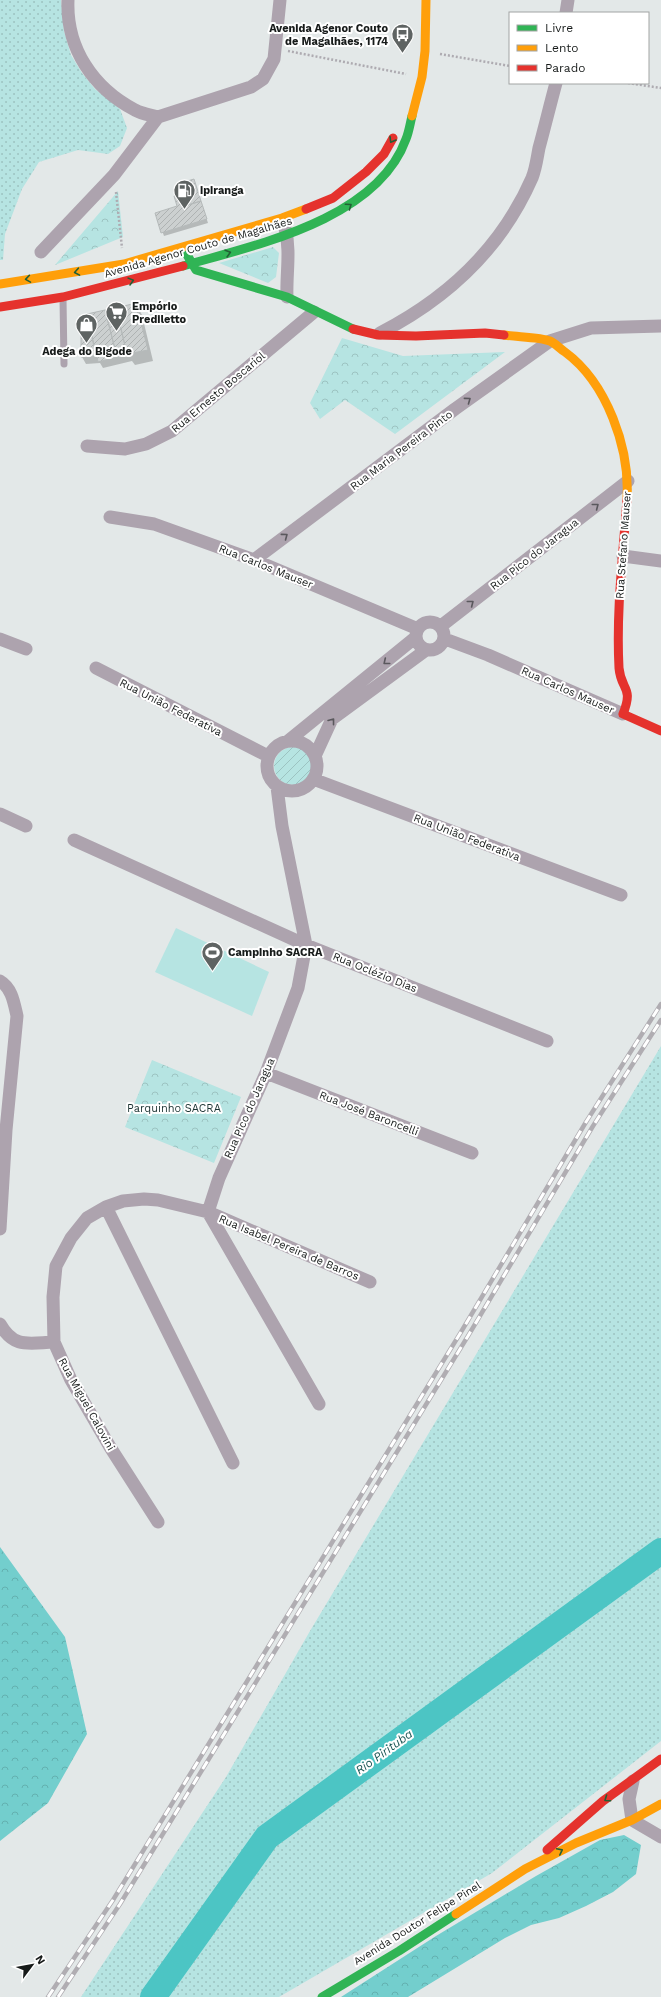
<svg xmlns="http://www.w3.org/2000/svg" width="661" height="1997" viewBox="0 0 661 1997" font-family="'Work Sans',sans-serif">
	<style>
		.grass { fill: url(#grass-dots) }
		.forest { fill: url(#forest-crowns) }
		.park { fill: url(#park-crowns) }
		.garden { fill: url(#garden-furrows) }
		.pitch { fill: #b6e4e2 }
		.shadow { fill: #0003 }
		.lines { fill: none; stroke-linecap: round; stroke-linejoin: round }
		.river { stroke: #4cc5c4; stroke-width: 26 }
		.building { fill: url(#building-hatch); stroke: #b5baba }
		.path { stroke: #aeabb1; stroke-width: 2.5; stroke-dasharray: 2 2; stroke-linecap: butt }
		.lane { stroke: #ada3ae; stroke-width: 7 }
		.street { stroke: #ada3ae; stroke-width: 13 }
		.fast { stroke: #30b455; stroke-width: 9 }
		.slow { stroke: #ff9f0a; stroke-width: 9 }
		.jam { stroke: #e5322d; stroke-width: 9 }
		.rail-casing { stroke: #b0adb2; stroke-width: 4.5 }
		.rail { stroke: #fff; stroke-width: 3; stroke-dasharray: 9; stroke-linecap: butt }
		.oneway { stroke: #226035 }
		.oneway2 { stroke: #5a585d }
		.labels { text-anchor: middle; stroke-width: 4; stroke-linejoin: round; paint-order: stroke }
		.poi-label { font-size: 11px; font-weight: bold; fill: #171b1a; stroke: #fff; text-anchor: start }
		.street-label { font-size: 11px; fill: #171b1a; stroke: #fff }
		.park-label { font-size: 11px; fill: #1b3332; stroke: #fff }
		.water-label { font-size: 12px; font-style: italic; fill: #195553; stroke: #fff }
	</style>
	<defs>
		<pattern id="grass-dots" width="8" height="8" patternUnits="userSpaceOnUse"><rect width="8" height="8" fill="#b6e4e2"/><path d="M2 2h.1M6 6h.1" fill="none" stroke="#9cc3c1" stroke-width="1.8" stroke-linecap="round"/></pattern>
		<pattern id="forest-crowns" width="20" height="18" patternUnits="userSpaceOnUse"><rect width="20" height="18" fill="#73cecd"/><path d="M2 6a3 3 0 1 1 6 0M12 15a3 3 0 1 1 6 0" fill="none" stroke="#63b0af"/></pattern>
		<pattern id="park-crowns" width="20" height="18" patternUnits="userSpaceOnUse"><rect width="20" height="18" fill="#b6e4e2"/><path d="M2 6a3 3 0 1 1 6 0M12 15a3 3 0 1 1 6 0" fill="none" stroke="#9cc3c1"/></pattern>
		<pattern id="garden-furrows" width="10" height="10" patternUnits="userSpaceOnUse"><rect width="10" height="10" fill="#b6e4e2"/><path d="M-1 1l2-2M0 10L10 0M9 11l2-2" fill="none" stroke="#9cc3c1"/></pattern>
		<pattern id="building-hatch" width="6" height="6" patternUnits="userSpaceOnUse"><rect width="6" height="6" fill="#ccd0d0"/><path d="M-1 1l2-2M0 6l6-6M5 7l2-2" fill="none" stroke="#aeb2b2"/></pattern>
	</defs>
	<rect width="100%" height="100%" fill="#e3e8e8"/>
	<path class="grass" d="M0,0H61L64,31L71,55L82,73L95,89L120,109L127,128L120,146L108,154L78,150L39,162L22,189L5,234L3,260H0Z
		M661,1046V1741L492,1873L279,1997H81L226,1777L310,1631Z"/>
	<path class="forest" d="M0,1547L65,1637L87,1734L48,1803L0,1841Z
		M624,1835L641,1845L636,1874L613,1892L586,1906L559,1918L531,1925L505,1938L408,1997H341L436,1936L536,1876L600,1840Z"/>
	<path class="park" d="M118,191L123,237L55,265Z
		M273,247L279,253L276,277L268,283L219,263Z
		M342,338L403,356L505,352L395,434L345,400L320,419L310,403Z
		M152,1060L241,1097L214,1163L125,1127Z"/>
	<path class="garden" d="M274 766a19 19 0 1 1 38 0a19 19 0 1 1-38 0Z"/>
	<path class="pitch" d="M176,928L269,972L252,1016L155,972Z"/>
	<path class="shadow" d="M195,183L208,223L164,236L156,214L179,207L175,197L186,194Z
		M136,304L142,315L153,361L135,365L132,361L103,368L100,363L86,364L82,357V335L92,334Z"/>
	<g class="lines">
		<path class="river" d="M153,1997L267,1837L661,1551"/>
	</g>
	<path class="building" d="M194,179L201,201L188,205L181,183Z
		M184,193L188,205L201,201L207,219L161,233L155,213L177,206L174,196Z
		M136,303L148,350L127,354L116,308Z
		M116,308L127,354L117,357L105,310Z
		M105,310L117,357L98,362L87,314Z
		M91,333L96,356L81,357V334Z"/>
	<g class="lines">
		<path class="path" d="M288,51L406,74
			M440,54L510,66
			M628,83L661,88
			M116,192L122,248"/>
		<path class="lane" d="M63,298L64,364"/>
		<path class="street" d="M68,0C66,48 93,88 135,110C142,114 151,115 158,117
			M566,13L568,0
			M158,117L251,87L263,79L274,59L280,0
			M285,228C291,251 286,274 287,297
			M41,252L114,175L158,117
			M380,333C448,298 501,249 532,178C536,168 537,158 539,148C545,126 550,105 556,83
			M87,446L125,449L146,444L172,431L314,312
			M110,517L154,524L254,560L418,629
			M623,556L661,561
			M254,560L455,409L550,341L591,328L661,326
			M416 636a14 14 0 1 1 28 0a14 14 0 1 1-28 0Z
			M441,626L628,481
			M0,639L26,649
			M445,639L488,655L623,714
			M96,668L268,756
			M288,741L416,637
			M267 766a25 25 0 1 1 50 0a25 25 0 1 1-50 0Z
			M315,756L332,719L426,650
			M313,779L621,895
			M277,787L282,826L306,945L298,988L266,1073L219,1178L208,1212L319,1404
			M0,814L26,826
			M74,840L306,945L547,1041
			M0,981C12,988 14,1003 17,1016L6,1130L0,1229
			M266,1073L472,1153
			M106,1207L233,1463
			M0,1324C14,1349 29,1343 54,1342
			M158,1522L110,1447L71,1380L54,1342L53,1297L56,1266L71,1238L87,1218L106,1207L123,1201L144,1199L158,1200L208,1212L370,1282
			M633,1781L629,1799L632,1820L661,1837"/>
		<path class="fast" d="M183,248L196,270L287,297L353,329
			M183,266C255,245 377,220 406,139C409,132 410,124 412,116
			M322,1997L399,1951L456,1914"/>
		<path class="slow" d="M412,116L422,77L425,51L426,0
			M0,284L124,264L282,218L306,209
			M504,335C516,337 540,337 550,341C555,343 560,349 565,352C607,383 630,448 627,499
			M456,1914L525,1869L576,1843L632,1820L661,1804"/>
		<path class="jam" d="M306,209L333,198L366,172L384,154L393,138
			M0,307L63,297L183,266
			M353,329L378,335L416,336L485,333L504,335
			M627,499C623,555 616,611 619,668C621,691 634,686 623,714L661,731
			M547,1850L603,1801L661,1759"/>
		<defs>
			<path id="rail" d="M48,1997L113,1900L461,1332L586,1122L661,1004
				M58,1997L120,1904L468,1336L593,1126L661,1020"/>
		</defs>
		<use href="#rail" class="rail-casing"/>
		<use href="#rail" class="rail"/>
	</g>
	<defs><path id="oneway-chevron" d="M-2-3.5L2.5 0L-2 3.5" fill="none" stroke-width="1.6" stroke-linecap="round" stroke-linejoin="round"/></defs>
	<g class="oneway">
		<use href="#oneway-chevron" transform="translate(392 140) rotate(121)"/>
		<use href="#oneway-chevron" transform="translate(349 206) rotate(-35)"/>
		<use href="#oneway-chevron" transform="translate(228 253) rotate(-16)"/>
		<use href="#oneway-chevron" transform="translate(77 272) rotate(170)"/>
		<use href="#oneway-chevron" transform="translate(28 279) rotate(171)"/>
		<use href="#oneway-chevron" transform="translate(131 281) rotate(-15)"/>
		<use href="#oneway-chevron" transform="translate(607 1799) rotate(145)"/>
		<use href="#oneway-chevron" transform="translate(560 1851) rotate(-27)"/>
	</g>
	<g class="oneway2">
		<use href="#oneway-chevron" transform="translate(468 400) rotate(-36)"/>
		<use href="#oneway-chevron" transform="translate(596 506) rotate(-38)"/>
		<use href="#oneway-chevron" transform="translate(285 536) rotate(-37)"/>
		<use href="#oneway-chevron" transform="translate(471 603) rotate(-38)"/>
		<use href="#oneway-chevron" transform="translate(386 662) rotate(141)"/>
		<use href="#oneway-chevron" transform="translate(332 721) rotate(-52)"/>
	</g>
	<defs>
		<symbol id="bus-pin" viewBox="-11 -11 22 30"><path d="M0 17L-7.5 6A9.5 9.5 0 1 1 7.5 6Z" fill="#5e6362" stroke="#fff"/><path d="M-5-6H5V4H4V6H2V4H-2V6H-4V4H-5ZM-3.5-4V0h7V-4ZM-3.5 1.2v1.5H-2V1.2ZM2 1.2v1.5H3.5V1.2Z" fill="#fff"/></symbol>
		<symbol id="fuel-pin" viewBox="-11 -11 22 30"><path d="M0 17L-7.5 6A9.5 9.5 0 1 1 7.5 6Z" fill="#5e6362" stroke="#fff"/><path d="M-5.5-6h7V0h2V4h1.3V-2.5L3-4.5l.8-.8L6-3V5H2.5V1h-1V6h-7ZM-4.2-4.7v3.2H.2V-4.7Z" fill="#fff"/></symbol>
		<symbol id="supermarket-pin" viewBox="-11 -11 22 30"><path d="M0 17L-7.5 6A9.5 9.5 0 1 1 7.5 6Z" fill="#5e6362" stroke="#fff"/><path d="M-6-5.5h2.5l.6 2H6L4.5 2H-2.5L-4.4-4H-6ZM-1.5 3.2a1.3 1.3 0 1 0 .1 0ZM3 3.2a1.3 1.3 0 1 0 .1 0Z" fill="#fff"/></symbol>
		<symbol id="shop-pin" viewBox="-11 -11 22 30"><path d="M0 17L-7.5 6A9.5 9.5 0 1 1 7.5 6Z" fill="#5e6362" stroke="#fff"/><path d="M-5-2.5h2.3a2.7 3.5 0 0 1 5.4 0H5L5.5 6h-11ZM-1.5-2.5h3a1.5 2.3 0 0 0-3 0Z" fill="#fff"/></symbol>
		<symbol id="stadium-pin" viewBox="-11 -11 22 30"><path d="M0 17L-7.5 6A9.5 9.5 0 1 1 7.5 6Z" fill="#5e6362" stroke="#fff"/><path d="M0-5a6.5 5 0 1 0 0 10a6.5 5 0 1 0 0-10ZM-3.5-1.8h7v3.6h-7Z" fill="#fff"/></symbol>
	</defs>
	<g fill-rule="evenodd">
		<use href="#bus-pin" x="390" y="22" width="25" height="34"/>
		<use href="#fuel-pin" x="172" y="178" width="25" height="34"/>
		<use href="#supermarket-pin" x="104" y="300" width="25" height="34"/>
		<use href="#shop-pin" x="74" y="312" width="25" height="34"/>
		<use href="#stadium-pin" x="200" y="940" width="25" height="34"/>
	</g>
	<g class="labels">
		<g class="poi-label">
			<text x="388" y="32" text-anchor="end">Avenida Agenor Couto<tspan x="388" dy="13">de Magalhães, 1174</tspan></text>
			<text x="200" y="194">ipiranga</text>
			<text x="132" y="310">Empório<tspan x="132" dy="13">Prediletto</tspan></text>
			<text x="87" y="355" text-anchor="middle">Adega do Bigode</text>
			<text x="228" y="956">Campinho SACRA</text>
		</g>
		<g class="street-label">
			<text transform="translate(198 247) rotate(-16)" y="4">Avenida Agenor Couto de Magalhães</text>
			<text transform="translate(218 392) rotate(-40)" y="4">Rua Ernesto Boscariol</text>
			<text transform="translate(401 450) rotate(-37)" y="4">Rua Maria Pereira Pinto</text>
			<text transform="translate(623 545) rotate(-86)" y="4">Rua Stefano Mauser</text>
			<text transform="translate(534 554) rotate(-38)" y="4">Rua Pico do Jaragua</text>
			<text transform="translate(266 566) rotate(22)" y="4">Rua Carlos Mauser</text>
			<text transform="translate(568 690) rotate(24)" y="4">Rua Carlos Mauser</text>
			<text transform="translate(171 707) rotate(27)" y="4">Rua União Federativa</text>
			<text transform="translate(467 837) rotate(21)" y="4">Rua União Federativa</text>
			<text transform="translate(375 972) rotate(22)" y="4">Rua Oclézio Dias</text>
			<text transform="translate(249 1108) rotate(-66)" y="4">Rua Pico do Jaragua</text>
			<text transform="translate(369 1113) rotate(21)" y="4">Rua José Baroncelli</text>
			<text transform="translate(289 1247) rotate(23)" y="4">Rua Isabel Pereira de Barros</text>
			<text transform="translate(87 1404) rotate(61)" y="4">Rua Miguel Calovini</text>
			<text transform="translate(417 1923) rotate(-32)" y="4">Avenida Doutor Felipe Pinel</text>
		</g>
		<g class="park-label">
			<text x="174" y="1112">Parquinho SACRA</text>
		</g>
		<g class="water-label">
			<text transform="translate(384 1752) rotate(-36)" y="4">Rio Pirituba</text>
		</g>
	</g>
	<rect x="509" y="12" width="140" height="72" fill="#ffffff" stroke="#a2a4a3"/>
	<rect x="517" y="25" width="20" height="6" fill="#30b455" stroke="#a2a4a3"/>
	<text x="545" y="32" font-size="12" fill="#171b1a">Livre</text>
	<rect x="517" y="45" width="20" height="6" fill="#ff9f0a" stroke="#a2a4a3"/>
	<text x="545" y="52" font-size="12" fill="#171b1a">Lento</text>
	<rect x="517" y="65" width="20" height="6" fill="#e5322d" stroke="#a2a4a3"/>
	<text x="545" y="72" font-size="12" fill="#171b1a">Parado</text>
	<g transform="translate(32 1965) rotate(58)" stroke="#ffffff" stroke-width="3" paint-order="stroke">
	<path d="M0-3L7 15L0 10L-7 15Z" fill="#171b1a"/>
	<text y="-6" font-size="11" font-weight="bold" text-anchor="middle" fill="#171b1a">N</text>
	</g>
</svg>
